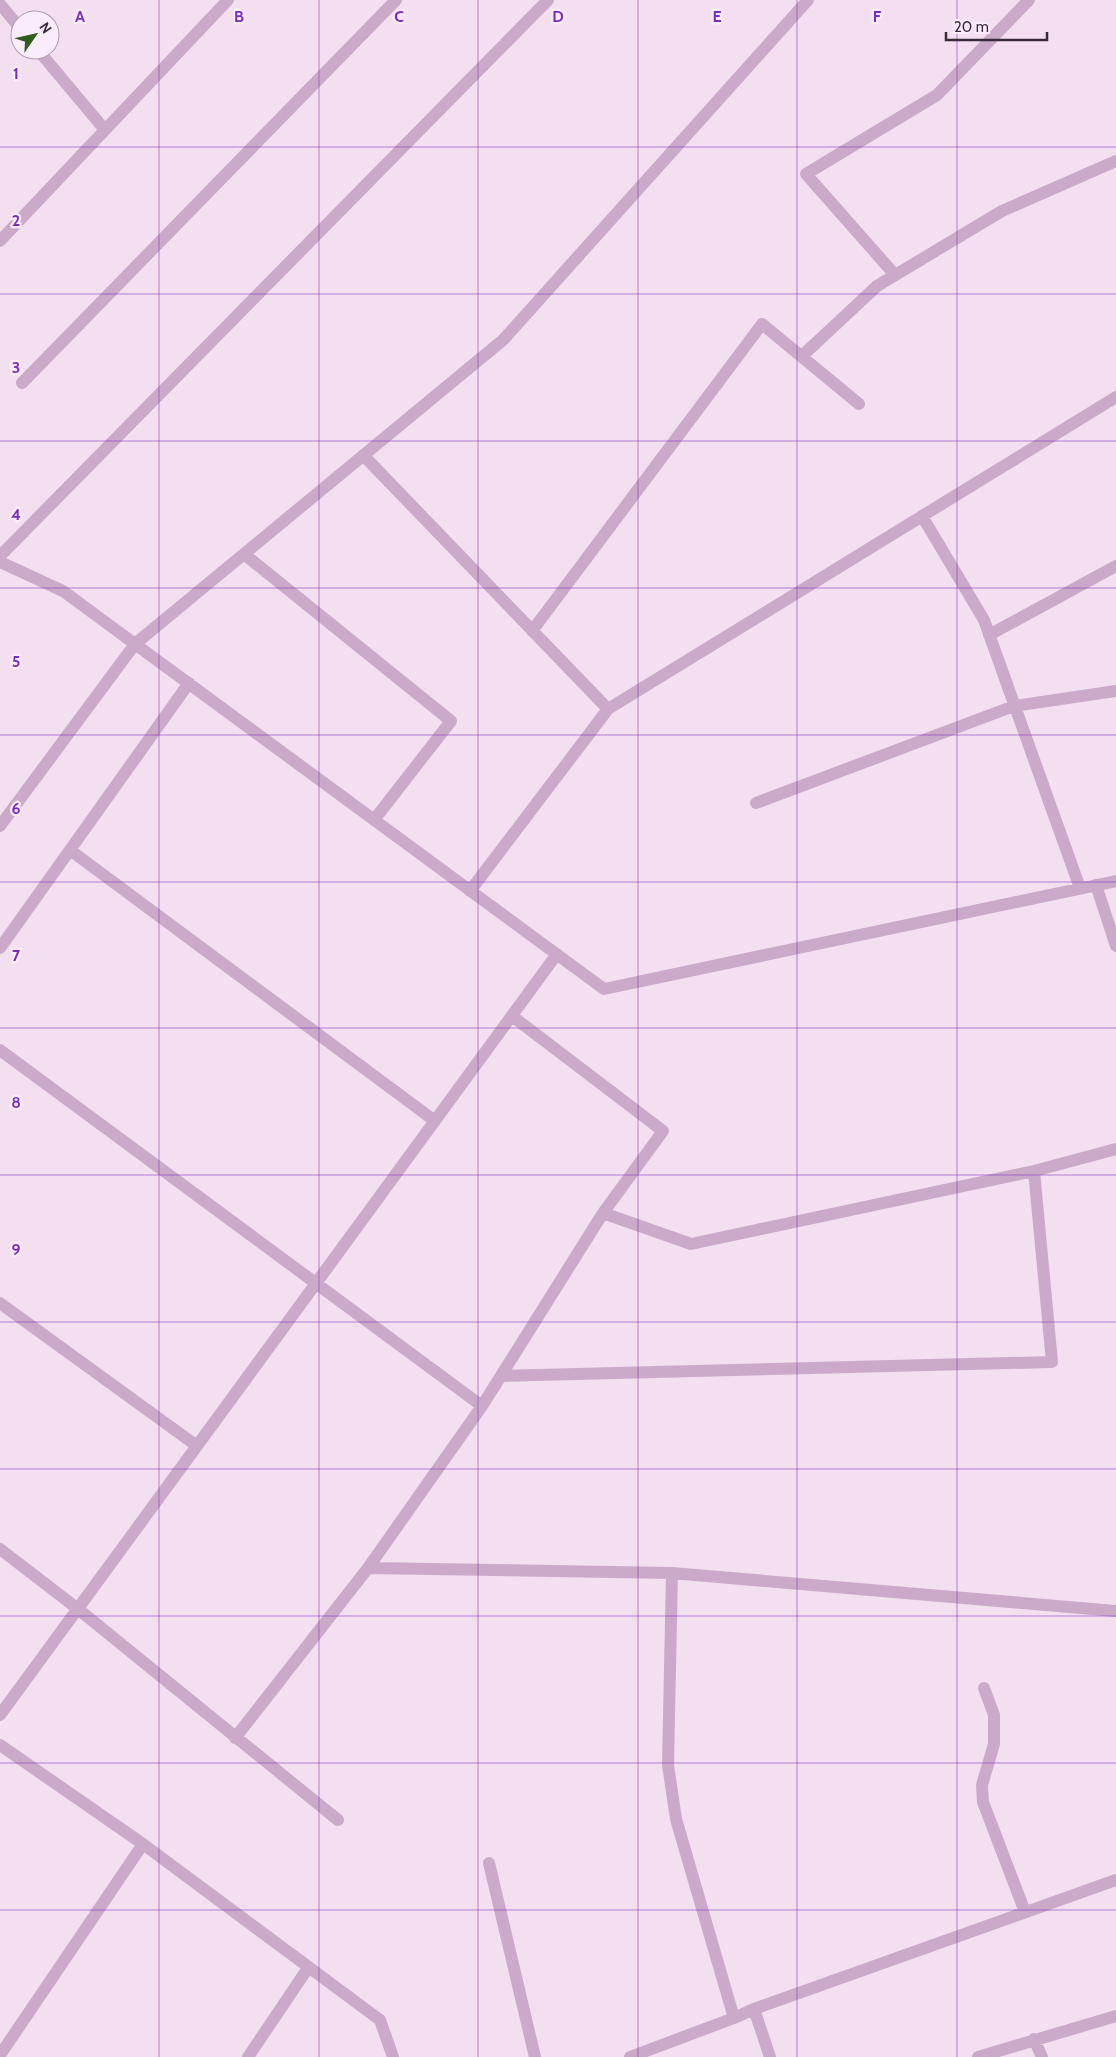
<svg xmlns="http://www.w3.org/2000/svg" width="1116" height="2057" viewBox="0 0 1116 2057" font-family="Cabin,sans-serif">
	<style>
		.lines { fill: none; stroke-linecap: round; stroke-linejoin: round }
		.minor { stroke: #cbaac9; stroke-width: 12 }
		.grid { fill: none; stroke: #7b2cbf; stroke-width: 1; stroke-opacity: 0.55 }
		.grid-label { font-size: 16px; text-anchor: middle; font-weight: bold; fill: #7b2cbf; stroke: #faecf8; stroke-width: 4.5; stroke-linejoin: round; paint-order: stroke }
	</style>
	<rect width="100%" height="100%" fill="#f3dff0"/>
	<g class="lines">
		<path class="minor" d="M0,4L20,28
			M38,50L105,130
			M0,241L228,0
			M895,275L806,174L937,95L1029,0
			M802,356L877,286L1002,211L1116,161
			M22,383L396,0
			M363,455L608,709
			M922,516L984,620L1080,888
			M244,554L451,721L374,820
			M0,556L548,0
			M0,562L63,591L604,989L1116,881
			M532,631L762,324L859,404
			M989,635L1116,566
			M756,803L1014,706L1116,691
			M0,826L135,644L503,340L808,0
			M70,850L435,1121
			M1096,885L1116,946
			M470,891L608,709L1116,397
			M0,948L189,683
			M0,1050L482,1406
			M603,1213L691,1244L1034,1171L1116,1149
			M0,1303L197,1446
			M501,1376L1052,1362L1034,1171
			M0,1549L78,1609L338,1820
			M368,1568L672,1573L1116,1611
			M672,1573L668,1765L676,1819L734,2018
			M984,1688L994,1715V1744L982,1785L983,1802L1025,1912
			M0,1715L557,954
			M235,1738L368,1568L482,1406L603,1213L663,1131L512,1016
			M0,1745L143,1844L380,2020L393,2057
			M489,1863L535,2057
			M754,2009L770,2057
			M1034,2039L1042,2057
			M0,2055L143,1844
			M248,2057L308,1968
			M630,2057L734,2018L754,2009L1116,1880
			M978,2057L1116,2016"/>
	</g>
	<path class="grid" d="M159,0V2057M319,0V2057M478,0V2057M638,0V2057M797,0V2057M957,0V2057M0,147H1116M0,294H1116M0,441H1116M0,588H1116M0,735H1116M0,882H1116M0,1028H1116M0,1175H1116M0,1322H1116M0,1469H1116M0,1616H1116M0,1763H1116M0,1910H1116"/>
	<g class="grid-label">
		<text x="80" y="22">A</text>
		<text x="239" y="22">B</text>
		<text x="399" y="22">C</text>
		<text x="558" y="22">D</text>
		<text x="717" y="22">E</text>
		<text x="877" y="22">F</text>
		<text x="16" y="79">1</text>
		<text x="16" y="226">2</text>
		<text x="16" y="373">3</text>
		<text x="16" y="520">4</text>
		<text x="16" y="667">5</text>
		<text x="16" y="814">6</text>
		<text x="16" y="961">7</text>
		<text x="16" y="1108">8</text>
		<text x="16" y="1255">9</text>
	</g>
	<g transform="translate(35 35) rotate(56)"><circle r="24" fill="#faecf8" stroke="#ac9eac"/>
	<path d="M0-4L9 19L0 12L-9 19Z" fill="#315b1f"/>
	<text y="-8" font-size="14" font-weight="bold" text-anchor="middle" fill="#382a39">N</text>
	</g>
	<path d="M946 32v8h101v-8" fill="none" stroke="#382a39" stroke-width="2.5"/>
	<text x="954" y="32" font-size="15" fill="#382a39" stroke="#faecf8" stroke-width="4" paint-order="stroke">20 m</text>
</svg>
